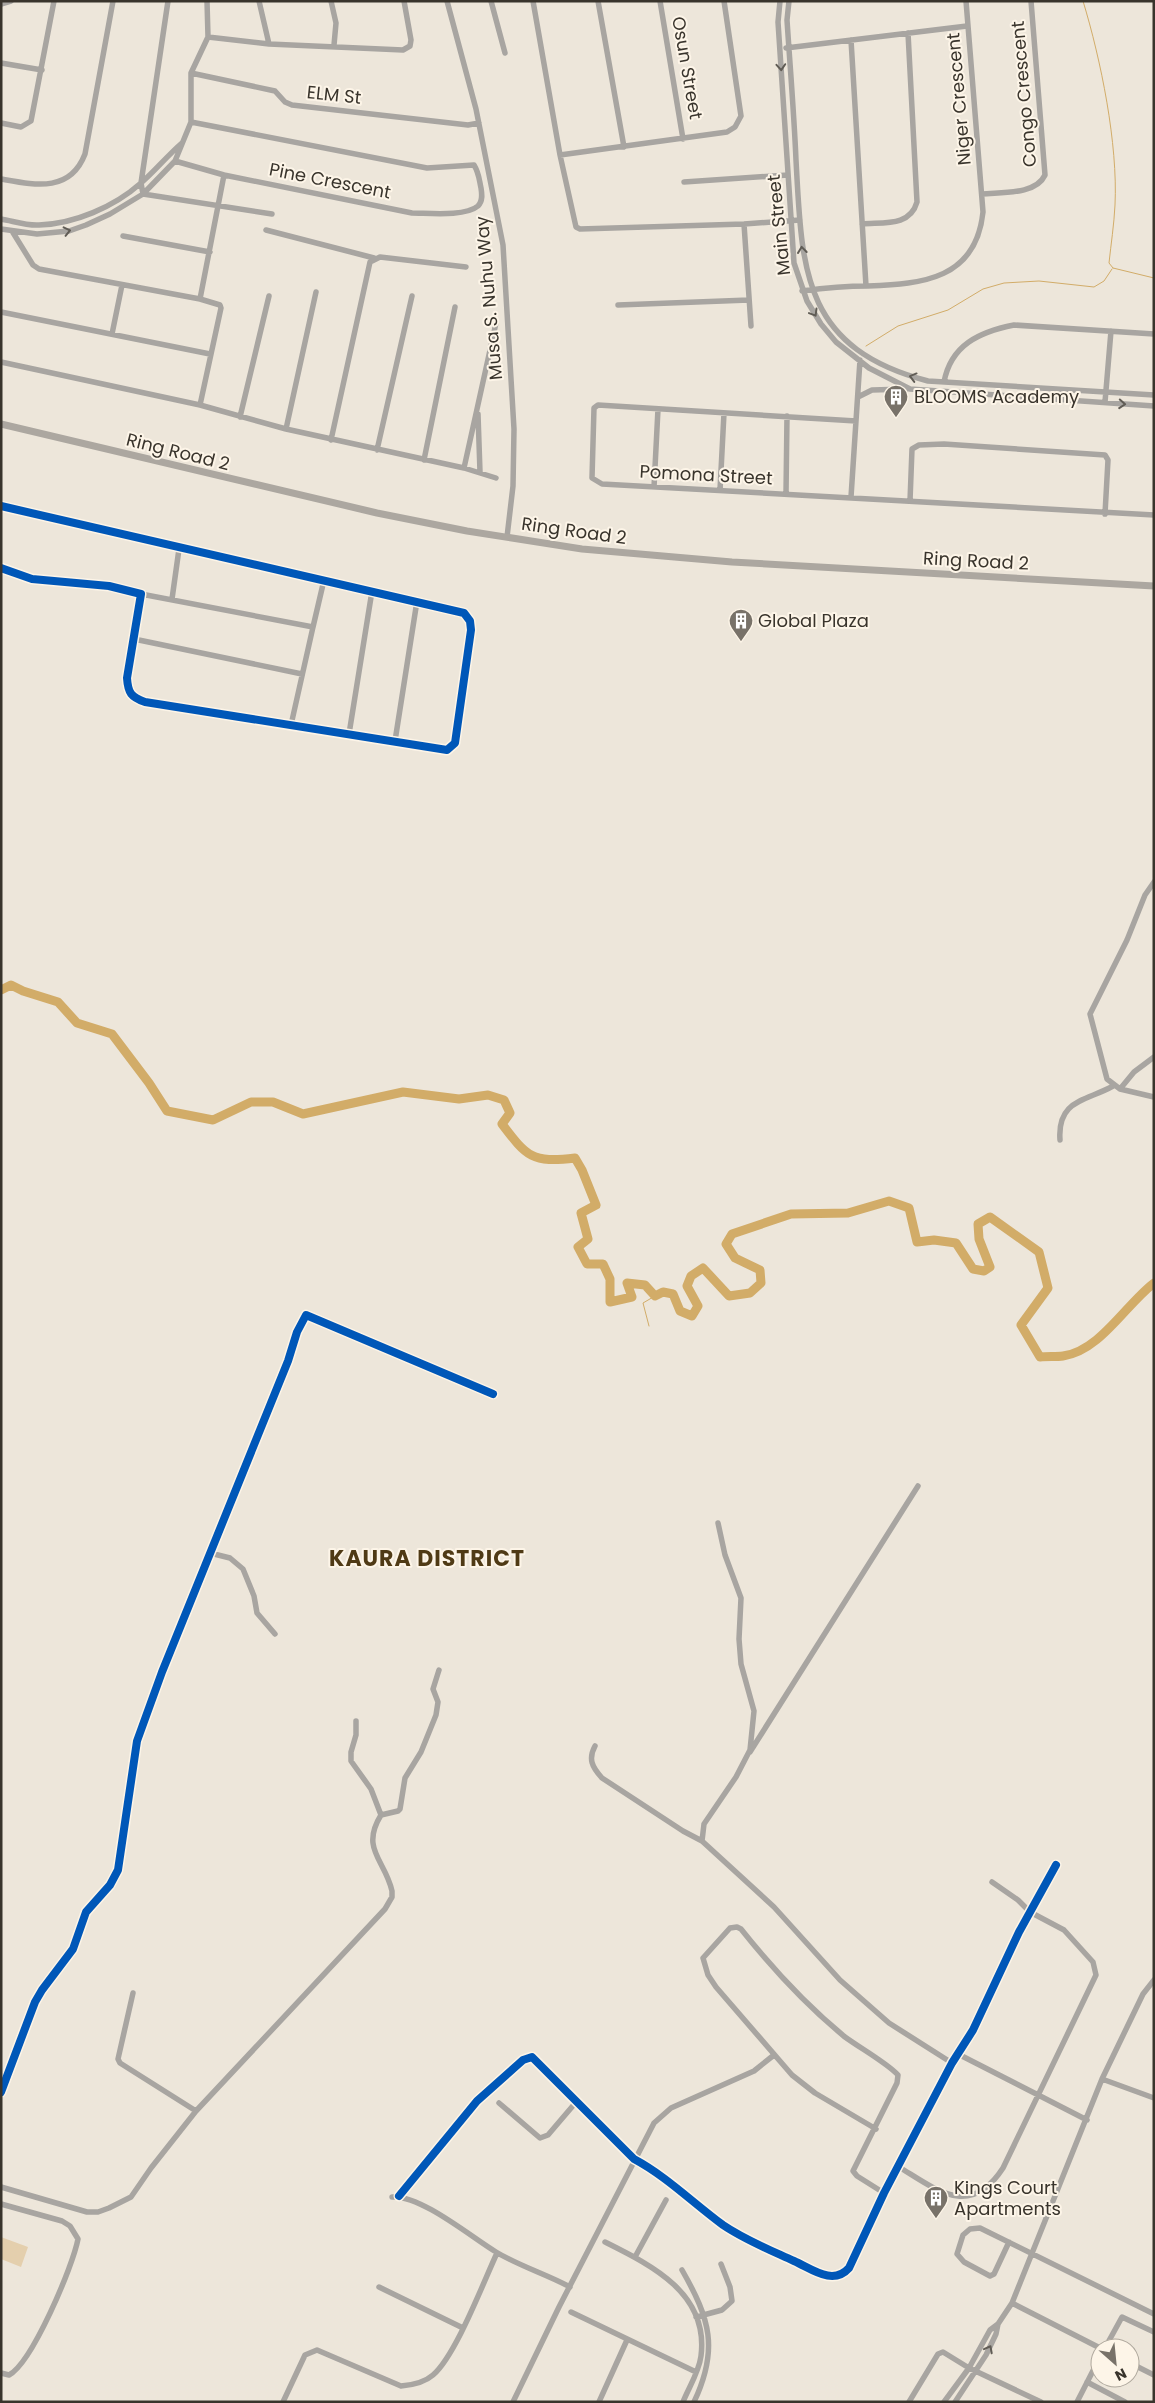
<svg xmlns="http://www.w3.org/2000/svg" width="1155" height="2403" viewBox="0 0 1155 2403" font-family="Poppins,sans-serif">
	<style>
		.garden { fill: #e4cfad }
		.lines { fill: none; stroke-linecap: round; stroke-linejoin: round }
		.stream { stroke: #d2ac68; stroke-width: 1 }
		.river { stroke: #d2ac68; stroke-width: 9 }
		.minor { stroke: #a8a5a1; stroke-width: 5.5 }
		.major { stroke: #aca7a0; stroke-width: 7 }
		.cycleway-casing { stroke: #fdf5e8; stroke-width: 11 }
		.cycleway { stroke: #0057b8; stroke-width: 8 }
		.oneway { stroke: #605c55 }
		.labels { text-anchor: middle; stroke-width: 4; stroke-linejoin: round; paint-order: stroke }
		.street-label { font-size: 18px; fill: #39342c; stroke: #fdf5e8 }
		.poi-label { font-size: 18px; fill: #39342c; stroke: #fdf5e8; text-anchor: start }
		.district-label { font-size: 22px; font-weight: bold; letter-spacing: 1px; fill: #4f3a15; stroke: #fdf5e8 }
	</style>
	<rect width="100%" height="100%" fill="#ede6da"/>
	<path class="garden" d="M1,2237L28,2247L21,2267L1,2259Z"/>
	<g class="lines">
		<path class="stream" d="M1083,1C1101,60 1118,144 1115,205C1114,225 1111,244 1109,263L1113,268
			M1113,268L1154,278
			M866,346L898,326L948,310L983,289L1004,283L1039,281L1094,287L1104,281L1112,269
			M649,1326L643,1303L655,1296"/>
		<path class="river" d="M1,990L11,985L23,991L58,1002L77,1023L112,1034L149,1083L167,1111L213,1120L251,1102H273L303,1114L403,1092L459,1099L488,1095L504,1100L510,1113L502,1124C527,1157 532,1163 575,1158L582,1170L596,1205L581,1213L588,1239L578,1247L587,1264H603L610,1279V1302L632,1297L627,1283L645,1285L655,1296L663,1292L673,1294L680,1311L692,1316L698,1306L687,1286L691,1276L703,1268L729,1296L750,1293L761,1283L760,1270L735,1258L726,1244L732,1234L791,1214L848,1213L889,1201L909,1208L917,1242L934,1240L956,1243L973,1269L984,1271L990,1267L979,1239L978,1224L990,1217L1039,1252L1048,1288L1021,1325L1040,1357C1047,1356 1056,1357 1063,1356C1100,1351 1126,1304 1154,1283"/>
		<path class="minor" d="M259,1L269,44
			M331,1L336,23L334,45
			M447,1L476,109L503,245L514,429L513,486L507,537
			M491,1L505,53
			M533,1L560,155L576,227L580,229L744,224L800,220
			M598,1L624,147
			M660,1L683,139
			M780,1L778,22L794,263L807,301L821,324L836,342L869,368L910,389L1154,406
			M789,1L787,20C790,66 794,113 796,160C802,270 802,348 928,381L1154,395
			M1,4L11,1
			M208,37L269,44L403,50L410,46L411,40L404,1
			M851,40L866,286
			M786,48L967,26
			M1,63L42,70
			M191,73L275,91L285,102L292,105L468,125L479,123
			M1,123L21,127L31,121L54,1
			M560,155L727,132L735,127L741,116L724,1
			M175,161L224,175L412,213C428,213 465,217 478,206C483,201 482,194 481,188C479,179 479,173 474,165L427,168L191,122
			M1,179C35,185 70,193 85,154L113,1
			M684,182L788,175
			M143,194L141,183L168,1
			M143,194L272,214
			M982,194C1001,192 1036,195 1045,175L1031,1
			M1,219C13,221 27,226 39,225C74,224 114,207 141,183C155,171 167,156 182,143
			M744,224L751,326
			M862,224C883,222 910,227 917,202L908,33
			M1,229L37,234L69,231L86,225L110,214L143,194L175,161L191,122V73L208,37L207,1
			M266,230L374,258
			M12,231L33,265L39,269L200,299L220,305L221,308L200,405
			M123,236L210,252
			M802,291C824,288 846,286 868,286C923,284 976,279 983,212L966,1
			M200,299L224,175
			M618,305L749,300
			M1,312L210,354
			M112,334L122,285
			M1,362L200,405L286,429L464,468L496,478
			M944,382C951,345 979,332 1014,325L1154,334
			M858,397L872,390L907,389
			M1105,402L1111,331
			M478,414L480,472
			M240,417L269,296
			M856,421L598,405L594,408L592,478L602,484L1154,515
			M286,429L316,292
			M331,440L370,262L380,257L466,267
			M377,450L412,296
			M424,460L455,307
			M464,468L496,323
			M654,487L658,409
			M720,490L724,413
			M786,494L787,416
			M851,497L860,360
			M910,501L912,449L919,445L944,444L1105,455L1108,460L1105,514
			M1,506L464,613L470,621L471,630L455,743L447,750L145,702C131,697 128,693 127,678L141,594L109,586L32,579L1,568
			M141,594L313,627L324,580
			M172,599L179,549
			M134,639L302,674
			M291,725L313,627
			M349,734L372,591
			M395,741L417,601
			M1154,882L1145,895L1127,940L1090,1014L1107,1079L1120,1089L1154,1097
			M1120,1089L1134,1072L1154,1057
			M1060,1140C1057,1099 1087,1101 1113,1086
			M210,1553L230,1558L243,1569L254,1596L257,1613L275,1634
			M356,1721V1735L351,1752V1761L371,1789L381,1815
			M595,1746C588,1759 592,1767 602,1778L683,1831L702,1841L774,1907L840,1980L889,2023L952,2063
			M750,1752L918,1486
			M702,1841L704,1824L736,1777L750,1750L754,1711L741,1664L739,1639L741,1598L725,1555L718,1523
			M133,1993L118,2059L120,2063L196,2111
			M958,2054L1087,2120
			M1102,2079L1154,2098
			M1,2092L35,2002L42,1990L73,1949L86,1912L110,1885L118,1870L137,1741L162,1672L288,1361L297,1332L306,1315L493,1394
			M499,2103L540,2138L548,2135L577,2101
			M876,2129L815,2093L792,2075L716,1987L708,1975L703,1958L730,1928L737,1927L741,1929C772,1968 806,2005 845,2037C860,2048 887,2063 898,2075L897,2083L853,2171L857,2176L884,2193
			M899,2167C937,2190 970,2219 1003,2168L1096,1975L1093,1962L1064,1930L1030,1912L1018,1900L992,1882
			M1,2187L87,2212H98L109,2208L131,2197L151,2168L196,2111L385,1909L392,1897V1891C385,1860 360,1849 381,1815L398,1811L400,1809L405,1778L421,1752L436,1715L438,1702L433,1689L439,1670
			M399,2196L477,2101L523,2060L532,2057L634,2159C666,2176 693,2203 723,2225C745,2240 770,2250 794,2261C812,2269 833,2286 849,2268L884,2193L952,2063L973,2030L1019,1932L1056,1865
			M392,2197C421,2195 471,2237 496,2252C519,2266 546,2274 570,2287
			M1,2204L62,2221L70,2226L78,2239C73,2266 32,2363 9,2375L1,2373
			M605,2242C651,2265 709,2293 701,2356C699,2372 689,2387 683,2402
			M1009,2242L994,2274L990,2276L964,2262L957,2254L963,2235L970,2229L980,2228L1154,2314
			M635,2257L666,2200
			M682,2270C710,2319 719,2349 694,2402
			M379,2287L463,2328
			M1012,2303L1100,2348
			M571,2312L696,2372
			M696,2317L722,2310L732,2301L730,2287L721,2264
			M1105,2348L1122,2317L1154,2332
			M1130,2363L1154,2375
			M1087,2382L1125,2402
			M283,2402L305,2355L317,2350L401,2386C413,2385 424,2383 433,2375C456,2355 483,2283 497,2253
			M513,2402L559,2307L654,2123L671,2108L754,2071L774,2055
			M599,2402L627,2340
			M909,2402L938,2354L943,2352L969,2368L1041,2402
			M944,2402L969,2368L990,2330L998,2324
			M955,2402L986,2355L996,2334L998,2324L1012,2303L1102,2079L1143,1994L1154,1980
			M1077,2402L1100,2357"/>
		<path class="major" d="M1,424L377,513L467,531L582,549L732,562L1154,586"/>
		<defs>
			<path id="cycleway" d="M1,506L464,613L470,621L471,630L455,743L447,750L145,702C131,697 128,693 127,678L141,594L109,586L32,579L1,568
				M1,2092L35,2002L42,1990L73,1949L86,1912L110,1885L118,1870L137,1741L162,1672L288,1361L297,1332L306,1315L493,1394
				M399,2196L477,2101L523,2060L532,2057L634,2159C666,2176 693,2203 723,2225C745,2240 770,2250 794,2261C812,2269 833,2286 849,2268L884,2193L952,2063L973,2030L1019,1932L1056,1865"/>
		</defs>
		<use href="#cycleway" class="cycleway-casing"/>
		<use href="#cycleway" class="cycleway"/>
	</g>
	<defs><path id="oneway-chevron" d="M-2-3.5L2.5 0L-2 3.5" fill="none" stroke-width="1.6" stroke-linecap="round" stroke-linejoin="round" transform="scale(1.25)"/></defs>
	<g class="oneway">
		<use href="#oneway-chevron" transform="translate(781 67) rotate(86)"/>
		<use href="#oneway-chevron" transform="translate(67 231) rotate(-13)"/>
		<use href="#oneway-chevron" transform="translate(802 250) rotate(-97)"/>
		<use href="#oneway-chevron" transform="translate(814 313) rotate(59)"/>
		<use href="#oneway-chevron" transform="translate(913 377) rotate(-165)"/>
		<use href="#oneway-chevron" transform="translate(1122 404) rotate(4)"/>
		<use href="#oneway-chevron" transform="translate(989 2349) rotate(-62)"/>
	</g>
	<defs>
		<symbol id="building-pin" viewBox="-11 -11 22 30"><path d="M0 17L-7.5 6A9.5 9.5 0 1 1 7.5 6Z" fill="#787269" stroke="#fdf5e8"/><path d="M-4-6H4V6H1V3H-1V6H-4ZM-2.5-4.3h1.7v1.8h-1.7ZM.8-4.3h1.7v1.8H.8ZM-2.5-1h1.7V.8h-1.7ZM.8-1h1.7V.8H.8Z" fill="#fff"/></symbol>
	</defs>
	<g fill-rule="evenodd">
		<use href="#building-pin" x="882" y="383" width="28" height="38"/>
		<use href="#building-pin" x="727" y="607" width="28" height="38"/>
		<use href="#building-pin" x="922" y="2184" width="28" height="38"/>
	</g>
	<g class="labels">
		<g class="street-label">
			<text transform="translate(687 68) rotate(80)" y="6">Osun Street</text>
			<text transform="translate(1024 94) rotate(-95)" y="6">Congo Crescent</text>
			<text transform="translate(334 95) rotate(6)" y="6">ELM St</text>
			<text transform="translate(959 99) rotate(-95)" y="6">Niger Crescent</text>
			<text transform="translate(330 181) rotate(11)" y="6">Pine Crescent</text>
			<text transform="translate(779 225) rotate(-96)" y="6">Main Street</text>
			<text transform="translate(489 298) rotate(-95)" y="6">Musa S. Nuhu Way</text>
			<text transform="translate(178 452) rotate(14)" y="6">Ring Road 2</text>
			<text transform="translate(706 475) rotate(3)" y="6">Pomona Street</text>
			<text transform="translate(574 531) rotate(8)" y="6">Ring Road 2</text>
			<text transform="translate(976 561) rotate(3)" y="6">Ring Road 2</text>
		</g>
		<g class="poi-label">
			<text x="914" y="403">BLOOMS Academy</text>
			<text x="758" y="627">Global Plaza</text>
			<text x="954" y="2194">Kings Court<tspan x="954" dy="21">Apartments</tspan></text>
		</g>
		<g class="district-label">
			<text x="427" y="1566">KAURA DISTRICT</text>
		</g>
	</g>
	<rect width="1155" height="2403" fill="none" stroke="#39342c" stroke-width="5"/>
	<g transform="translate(1115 2363) rotate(153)"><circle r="24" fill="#fdf5e8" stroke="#afa89d"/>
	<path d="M0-4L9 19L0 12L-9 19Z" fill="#787269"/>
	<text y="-8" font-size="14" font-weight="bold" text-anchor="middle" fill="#39342c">N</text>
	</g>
</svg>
